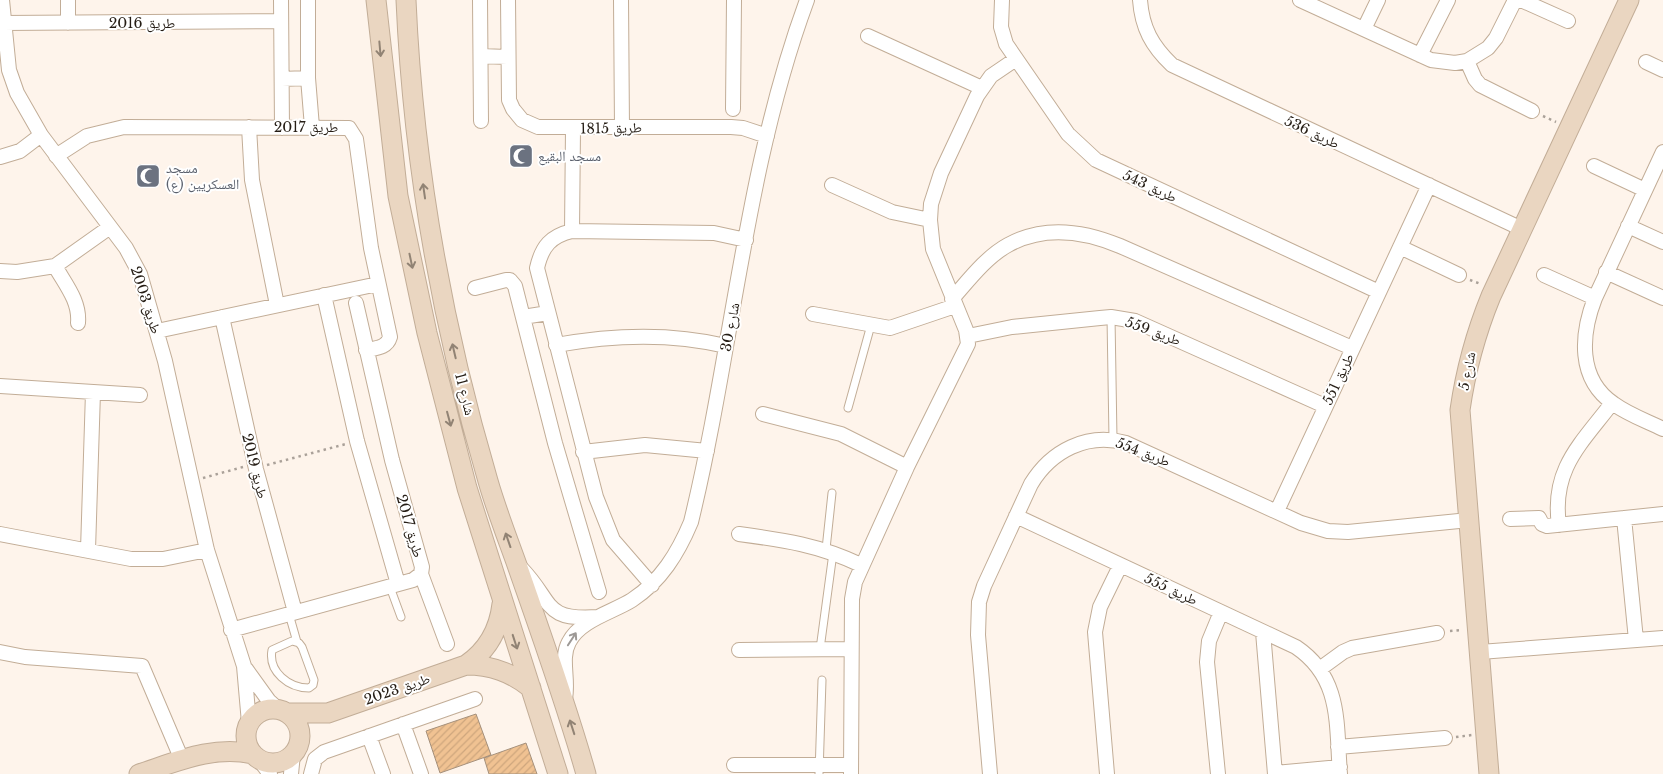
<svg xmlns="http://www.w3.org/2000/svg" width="1663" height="774" viewBox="0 0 1663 774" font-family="'Libre Baskerville','Noto Naskh Arabic',serif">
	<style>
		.building { fill: url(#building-hatch); stroke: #a5907b }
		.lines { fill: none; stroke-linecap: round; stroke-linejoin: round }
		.lane-casing { stroke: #c2ad97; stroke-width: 9 }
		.street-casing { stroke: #c2ad97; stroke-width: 16 }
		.secondary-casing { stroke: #c2ad97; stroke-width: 21 }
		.path { stroke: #aaa199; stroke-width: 2.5; stroke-dasharray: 2.5 4; stroke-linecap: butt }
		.lane { stroke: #fff; stroke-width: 7 }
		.street { stroke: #fff; stroke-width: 14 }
		.secondary { stroke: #ead6c1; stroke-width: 19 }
		.oneway { stroke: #918374 }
		.oneway2 { stroke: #9d9996 }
		.labels { text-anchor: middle; stroke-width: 4; stroke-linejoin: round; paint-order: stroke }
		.street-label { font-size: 14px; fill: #251d15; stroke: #fff }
		.worship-label { font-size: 14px; fill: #5b616d; stroke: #fff; text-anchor: start }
	</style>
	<defs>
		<pattern id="building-hatch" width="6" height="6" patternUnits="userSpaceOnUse" patternTransform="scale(1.25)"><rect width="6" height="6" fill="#f0c292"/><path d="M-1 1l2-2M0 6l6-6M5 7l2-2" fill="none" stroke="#cea67d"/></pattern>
	</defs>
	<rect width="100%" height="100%" fill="#fef4eb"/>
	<path class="building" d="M476,714L491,755L440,773L426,731Z
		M526,743L537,774H489L484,758Z"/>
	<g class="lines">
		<defs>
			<path id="lane" d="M1111,317L1113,439
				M848,408L871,325
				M826,549L832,493
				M390,587L401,617
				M289,614L297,642
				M292,641L299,643L302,647L314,680L313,685L309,688C289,688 268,672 272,650Z
				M820,649L833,553
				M819,774L822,680"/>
			<path id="street" d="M2,0L9,70L17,93L41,135L126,248L140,274L165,361L207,550L244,666L249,723
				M281,0L282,128
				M308,0V78L312,127
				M480,0L481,121
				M508,0L509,100L513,109L522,120L538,127H731L743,128L767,136
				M621,0L622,128
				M1002,0L1001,27L1006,44L1068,134L1096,160L1379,292
				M1140,0C1142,28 1152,46 1172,65L1522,229
				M1300,0L1431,60L1455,63L1467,61L1488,48L1496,38L1515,0
				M1521,0L1568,21
				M2,23L281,21
				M68,23V0
				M1364,29L1378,0
				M868,36L982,88
				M1420,55L1448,0
				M481,56L507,57
				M1467,61L1475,79L1480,85L1532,111
				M1646,62L1663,70
				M282,79L308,78
				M733,109L734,0
				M249,127L252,180L277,305
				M1663,152L1595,298C1581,334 1577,379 1614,404C1629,415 1647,421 1663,429
				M56,156L87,136L124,127L349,128L356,139L371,248L390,337C387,348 376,348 366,350
				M0,157L20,151L41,135
				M1594,166L1645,190
				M832,185L892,212L930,220
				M1628,226L1663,242
				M572,231L573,129
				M1400,247L1459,275
				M55,266C65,284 80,301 78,323
				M0,271L17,272L55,266L110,227
				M1606,272L1663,298
				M1544,275L1595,298
				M475,288L506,280H510L515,286L555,443L599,592
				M324,295L357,441L398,584
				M952,299C968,281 986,257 1008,245C1044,225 1084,231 1120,246L1352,348
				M813,314L890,328L955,306
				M222,317L256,469L295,612
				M523,317L548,313
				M157,331L378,284
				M968,336L1012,327L1100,318L1111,317L1135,321L1325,406
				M556,345C611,335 672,333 726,346
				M0,386L140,395
				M763,414L841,434L907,467
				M583,452L645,445L707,451
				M1277,511L1429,185
				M1016,516L1296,647C1342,678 1336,724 1340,774
				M1624,518L1636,640
				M1510,519L1539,518L1542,524L1547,526L1663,514
				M1559,525C1551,469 1581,444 1612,403
				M0,534L131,559H163L207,550
				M739,534C784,540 819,545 861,565
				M88,550L93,392
				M521,568C554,602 542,621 598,617
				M421,574L447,644
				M652,585L613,540L596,497L537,268C542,246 551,236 572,231L714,233L746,240
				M231,630L413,580L421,574L422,567L392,460L356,303
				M1263,632L1275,774
				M739,650L851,649
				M0,652L25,657L142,666L182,760
				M1480,652L1663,638
				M1321,668L1343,652L1352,648L1437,633
				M246,669L269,701L279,710
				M565,698C569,680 560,658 569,642C580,620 613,612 632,600C661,581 678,553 691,522C733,349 745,168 807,0
				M403,724L421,774
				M369,736L383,774
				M1338,747L1445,738
				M258,758L270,774
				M734,765H851
				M1275,773L1340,767
				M291,774L293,754
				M311,774L315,759L324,752L475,699
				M851,774L852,599L855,582L907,467L968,344L966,330L933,249L930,220L931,204L941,173L977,96L991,76L1016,59
				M990,774L978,635L979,602L984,586L1031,484C1051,451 1087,432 1126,443L1301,523L1328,531L1348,532L1469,520
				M1107,774L1095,632L1100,607L1120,566
				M1218,774L1207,662L1209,641L1221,612"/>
			<path id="secondary" d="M376,0L398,196L427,333L467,488L558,774
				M406,0C413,163 442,325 488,481C496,509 507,537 517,565C541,634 566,703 586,774
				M466,665C488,650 499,630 502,604
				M246 736a27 27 0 1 1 54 0a27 27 0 1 1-54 0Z
				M287,713H328L466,665C491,665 511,672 531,688
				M139,774C176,762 213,745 253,754
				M1489,774L1460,410C1466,368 1475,335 1491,296L1629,0"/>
		</defs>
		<use href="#lane" class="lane-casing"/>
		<use href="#street" class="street-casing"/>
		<use href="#secondary" class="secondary-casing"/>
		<path class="path" d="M1543,116L1556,122
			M1470,280L1481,284
			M267,465L346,444
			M203,478L243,467
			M1450,631L1462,630
			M1456,737L1472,735"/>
		<use href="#lane" class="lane"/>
		<use href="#street" class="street"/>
		<use href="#secondary" class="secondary"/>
	</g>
	<defs><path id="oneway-shaft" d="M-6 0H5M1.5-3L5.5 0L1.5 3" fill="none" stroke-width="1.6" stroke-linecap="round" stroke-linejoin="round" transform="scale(1.25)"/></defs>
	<g class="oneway">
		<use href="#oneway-shaft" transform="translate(380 49) rotate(85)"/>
		<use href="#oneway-shaft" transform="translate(424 191) rotate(-98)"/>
		<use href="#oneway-shaft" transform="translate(411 261) rotate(78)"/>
		<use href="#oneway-shaft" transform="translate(454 351) rotate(-103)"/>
		<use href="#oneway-shaft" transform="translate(449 419) rotate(75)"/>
		<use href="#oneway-shaft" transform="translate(508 540) rotate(-109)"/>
		<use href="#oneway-shaft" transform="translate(515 642) rotate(72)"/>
		<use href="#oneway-shaft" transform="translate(572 727) rotate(-108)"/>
	</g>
	<use class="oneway2" href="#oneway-shaft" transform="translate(572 639) rotate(-57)"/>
	<defs>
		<symbol id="mosque-square" viewBox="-11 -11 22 22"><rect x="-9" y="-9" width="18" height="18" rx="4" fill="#6b7280" stroke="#fff"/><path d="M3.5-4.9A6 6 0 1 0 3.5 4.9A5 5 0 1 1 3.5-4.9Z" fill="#fff"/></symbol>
	</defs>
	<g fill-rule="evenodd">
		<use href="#mosque-square" x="507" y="142" width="28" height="28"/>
		<use href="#mosque-square" x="134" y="162" width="28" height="28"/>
	</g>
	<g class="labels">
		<g class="street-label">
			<text x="142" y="28">طريق 2016</text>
			<text x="306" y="132">طريق 2017</text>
			<text transform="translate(611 128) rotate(-1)" y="5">طريق 1815</text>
			<text transform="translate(1312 132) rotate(25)" y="5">طريق 536</text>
			<text transform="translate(1150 186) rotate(25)" y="5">طريق 543</text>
			<text transform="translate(146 300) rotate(72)" y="5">طريق 2003</text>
			<text transform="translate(730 327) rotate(-79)" y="5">شارع 30</text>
			<text transform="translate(1153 331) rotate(20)" y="5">طريق 559</text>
			<text transform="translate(1467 371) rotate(-79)" y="5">شارع 5</text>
			<text transform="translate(1338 379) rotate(-65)" y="5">طريق 551</text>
			<text transform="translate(465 394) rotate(76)" y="5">شارع 11</text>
			<text transform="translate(1143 452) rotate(21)" y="5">طريق 554</text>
			<text transform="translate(255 466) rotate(76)" y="5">طريق 2019</text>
			<text transform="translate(410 526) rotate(74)" y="5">طريق 2017</text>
			<text transform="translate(1171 589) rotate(25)" y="5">طريق 555</text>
			<text transform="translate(397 689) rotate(-19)" y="5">طريق 2023</text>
		</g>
		<g class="worship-label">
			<text x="538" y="161">مسجد البقيع</text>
			<text x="166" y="173">مسجد<tspan x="166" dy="16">العسكريين (ع)</tspan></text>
		</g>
	</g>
</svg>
